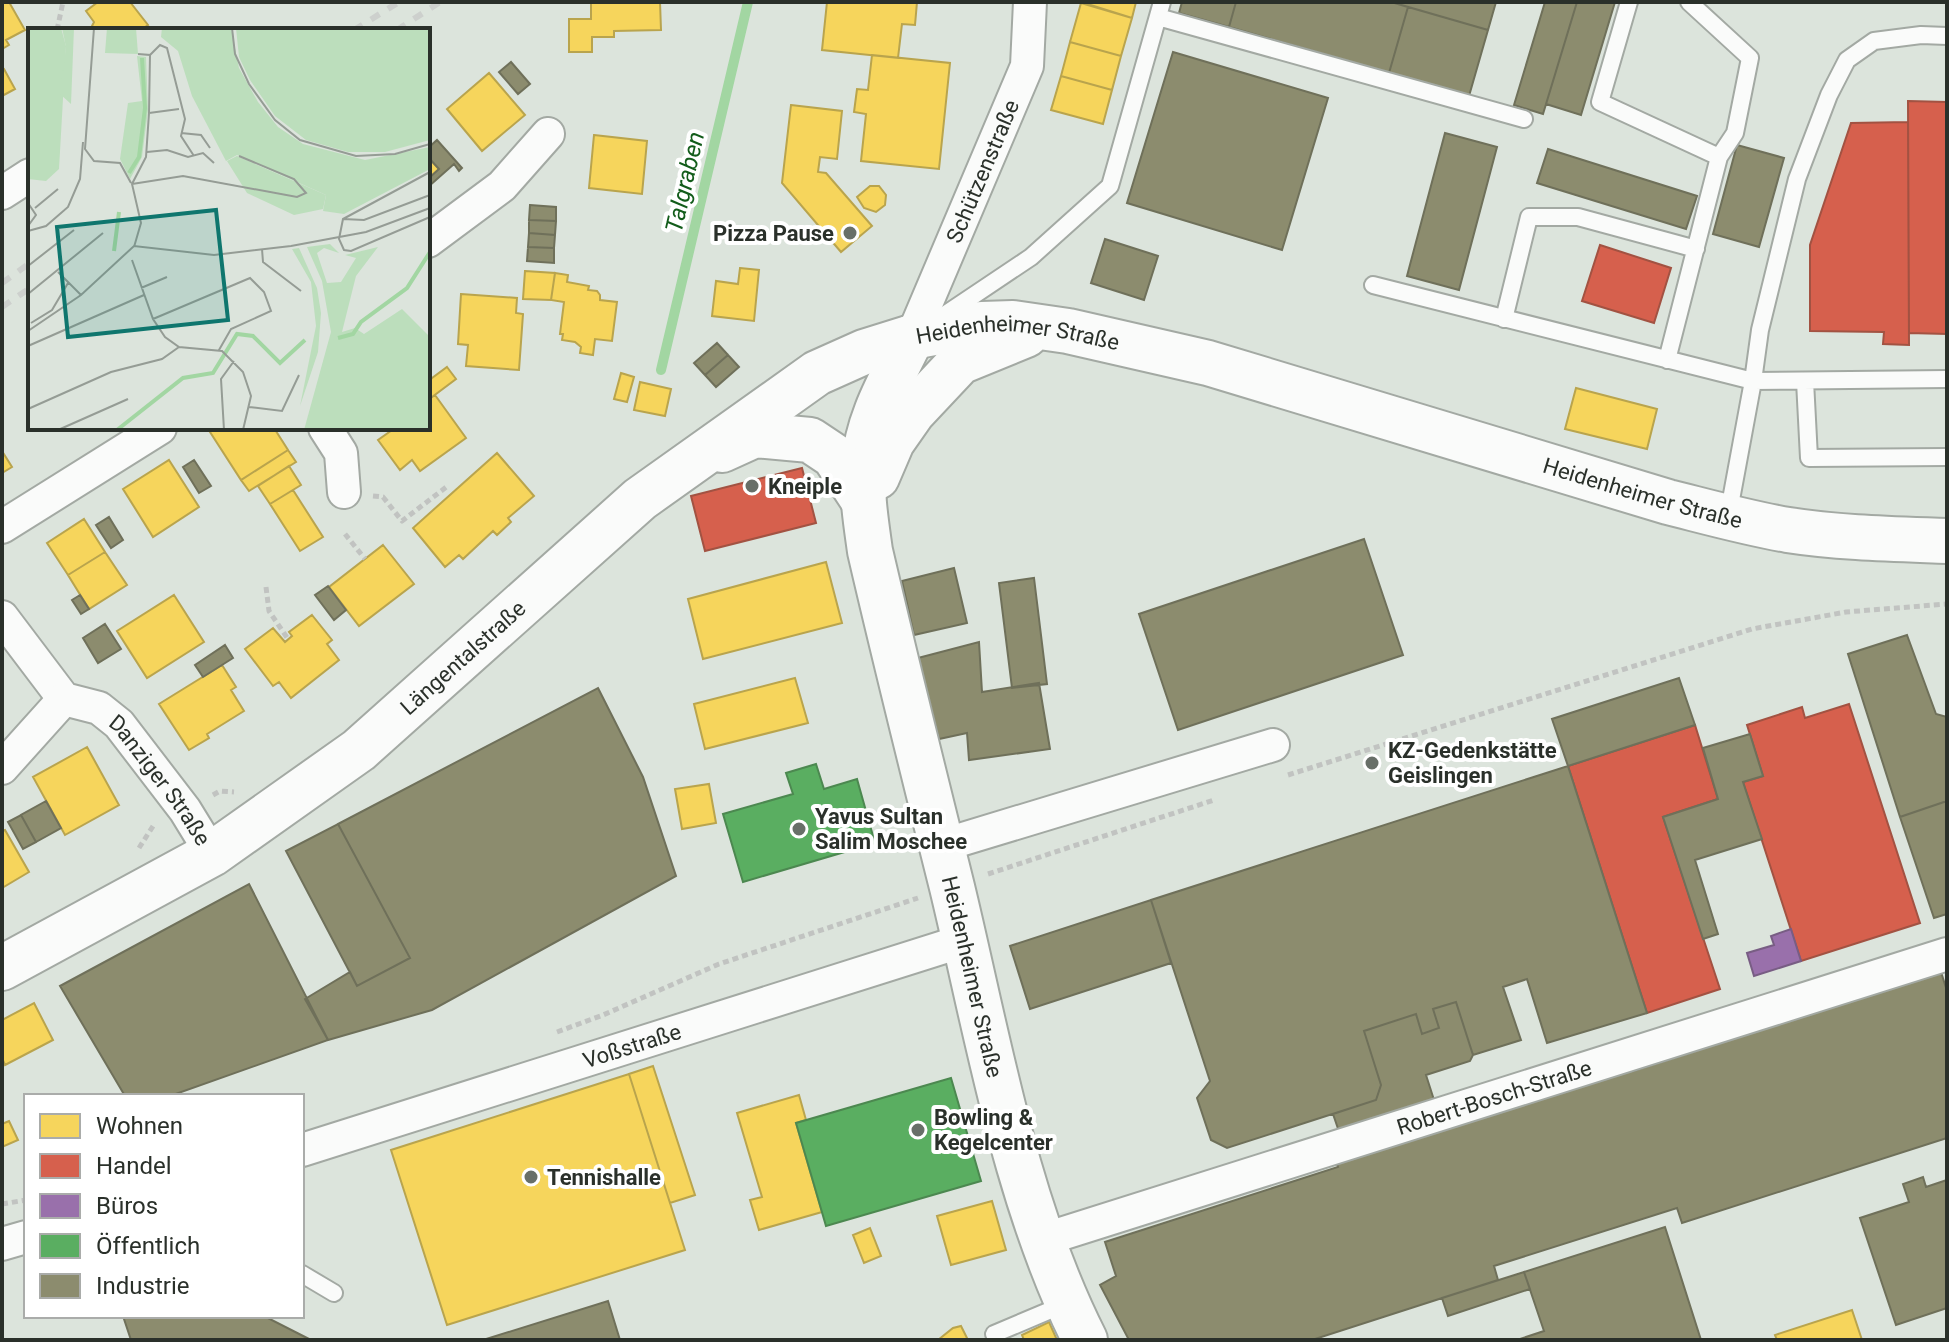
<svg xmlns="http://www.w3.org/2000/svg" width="1949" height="1342" viewBox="0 0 1949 1342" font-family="Roboto,sans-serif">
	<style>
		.homes { fill: #f6d55c; stroke: #b9a44d; stroke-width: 2 }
		.shops { fill: #d6604d; stroke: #a25242; stroke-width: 2 }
		.offices { fill: #9970ab; stroke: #785d84; stroke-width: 2 }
		.public { fill: #5aae61; stroke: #4c8850; stroke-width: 2 }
		.industry { fill: #8c8c6e; stroke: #6f705a; stroke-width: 2 }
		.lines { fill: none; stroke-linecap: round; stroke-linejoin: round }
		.stream { stroke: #a2d6a2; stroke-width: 10 }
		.lane-casing { stroke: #a3a9a3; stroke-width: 20 }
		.street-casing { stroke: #a3a9a3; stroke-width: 36 }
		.secondary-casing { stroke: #a3a9a3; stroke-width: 48 }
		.path { stroke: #c1c3c1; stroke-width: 5; stroke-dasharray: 6 4; stroke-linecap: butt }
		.lane { stroke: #fafbfa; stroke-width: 16 }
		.street { stroke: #fafbfa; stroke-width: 32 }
		.secondary { stroke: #fafbfa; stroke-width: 44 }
		.rail { stroke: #cdd0cd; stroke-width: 6; stroke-dasharray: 10 10; stroke-linecap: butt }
		.poi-dot { fill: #686f68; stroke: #fff; stroke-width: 3 }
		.labels { text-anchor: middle; stroke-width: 8; stroke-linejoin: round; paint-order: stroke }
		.street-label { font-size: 22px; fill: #2a302a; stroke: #fff }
		.poi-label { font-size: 22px; font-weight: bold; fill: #2a302a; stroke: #fff; text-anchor: start }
		.water-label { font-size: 24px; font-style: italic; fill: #125c1a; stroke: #fff }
		.inset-river { fill: none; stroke: #a2d6a2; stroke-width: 4 }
		.inset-road { fill: none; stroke: #959c95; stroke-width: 2 }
		.view { fill: #0f766e; fill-opacity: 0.15; stroke: #0f766e; stroke-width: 4 }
		.inset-edge { fill: none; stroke: #2a302a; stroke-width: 4 }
	</style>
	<rect width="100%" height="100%" fill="#dce4dc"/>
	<path class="homes" d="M2,2H9L25,30L6,40L9,45L2,49Z
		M98,2H130L148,25L141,30H90L94,22L86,11Z
		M591,2H660L661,30L614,31V37H592V52H569V19H591Z
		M827,2H917L915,25L902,24L898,58L822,50Z
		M1081,2H1136L1132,18Z
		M1081,3L1132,18L1121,56L1070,42Z
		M1070,42L1121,56L1112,90L1061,76Z
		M872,55L950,63L939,169L861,161L866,114L854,112L857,89L868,90Z
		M4,69L15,89L2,96V70Z
		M489,73L525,115L482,151L447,109Z
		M1061,76L1112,90L1103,124L1051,110Z
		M791,105L842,111L837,159L820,157L818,172L826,173L872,226L841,252L782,183Z
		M594,135L647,141L642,194L589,188Z
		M428,157L439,169L428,179Z
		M870,186H879L886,195L885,205L876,212L864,208L857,197Z
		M740,268L759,270L754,321L712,316L716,281L738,284Z
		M525,271L555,273L551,300L523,299Z
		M555,273L568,275L567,282L589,286L588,290L597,291L600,295V300L617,302L612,341L595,339L593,355L580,353L581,347L575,342L562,340L563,334H560L564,302L551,300Z
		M461,294L517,298L516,313L523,314L519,370L466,366L468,345L458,344Z
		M447,367L456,379L428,400V381Z
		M621,373L634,377L627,402L614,399Z
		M640,382L671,389L665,416L634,410Z
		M1576,388L1657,409L1647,449L1565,429Z
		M435,395L466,438L420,471L412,460L400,470L378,440L395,428H428V400Z
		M216,428H274L288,450L241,480L210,432Z
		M288,450L296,462L249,491L241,480Z
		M2,451L12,467L2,473Z
		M497,453L534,496L508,518L511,522L497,535L493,531L463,559L459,555L445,567L413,528Z
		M169,460L199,507L153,537L123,489Z
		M289,466L301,485L270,504L258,486Z
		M293,490L323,537L300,551L270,504Z
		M84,519L105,552L68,575L47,543Z
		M383,545L414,584L359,626L329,587Z
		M105,552L127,585L89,609L68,575Z
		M826,562L842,623L703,659L688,599Z
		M174,595L204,642L147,678L117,631Z
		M312,615L332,640L327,644L339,660L291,698L279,682L273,686L245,649L273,628L285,642L292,636L289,632Z
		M222,665L236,687L231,690L244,711L207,734L209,738L189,750L159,704Z
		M795,678L808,723L705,749L694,704Z
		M87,747L119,805L65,835L33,777Z
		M709,784L716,823L682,829L675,789Z
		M5,830L29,872L2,888V831Z
		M34,1003L53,1040L5,1065L2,1058V1020Z
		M653,1066L695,1195L670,1203L629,1074Z
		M629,1074L685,1250L447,1325L391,1150Z
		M799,1095L806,1120L796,1123L822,1212L759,1230L750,1200L762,1197L737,1113Z
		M9,1121L18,1140L2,1147V1124Z
		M992,1201L1006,1250L951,1265L937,1216Z
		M870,1228L881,1256L864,1263L853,1235Z
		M1852,1310L1862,1340H1777L1775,1335Z
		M1049,1322L1057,1340H1024L1022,1335Z
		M961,1326L968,1340H938L953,1328Z"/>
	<path class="shops" d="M1908,101L1947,102V334L1909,333Z
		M1908,122L1909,345L1883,344L1884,332L1810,331V245L1851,123Z
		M1600,245L1671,268L1654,323L1582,301Z
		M802,468L816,523L705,551L691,496Z
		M1849,704L1920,923L1801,961L1743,782L1763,776L1747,725L1802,707L1805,718Z
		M1695,725L1718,799L1663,817L1720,989L1647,1013L1568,766Z"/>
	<path class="offices" d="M1791,929L1801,961L1754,976L1747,953L1774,945L1771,936Z"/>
	<path class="public" d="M816,764L824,789L857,779L875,843L743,882L723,814L793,794L786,773Z
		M951,1078L981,1181L826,1226L796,1123Z"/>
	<path class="industry" d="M1182,2H1236L1229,27L1179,13Z
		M1236,2H1391L1408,7L1389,73L1229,27Z
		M1391,2H1496L1488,30Z
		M1545,2H1577L1543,114L1514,105Z
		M1577,2H1615L1581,115L1546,104Z
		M1408,7L1488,30L1469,96L1389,73Z
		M1173,52L1328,98L1282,250L1127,203Z
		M511,62L530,84L518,94L499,72Z
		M1445,133L1497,147L1459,290L1407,276Z
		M437,140L462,168L459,171L454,164L428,187L429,190L428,189V179L439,169L428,157V148Z
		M1737,145L1784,158L1759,247L1713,234Z
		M1548,149L1697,196L1686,229L1537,183Z
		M530,205L556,207V221L529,220Z
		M529,220L556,221L555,235L529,233Z
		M529,233L555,235L554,248L528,247Z
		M1105,239L1158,256L1144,300L1091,283Z
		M528,247L554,248V263L527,261Z
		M717,343L728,355L705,375L694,363Z
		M728,355L739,367L716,387L705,375Z
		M194,460L211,486L199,493L183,467Z
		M109,517L123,540L111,548L96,525Z
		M1364,539L1403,655L1178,730L1139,614Z
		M954,568L967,623L914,635L902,581Z
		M1034,578L1047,684L1012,688L999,583Z
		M328,586L346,610L334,620L315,595Z
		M80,595L89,609L81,614L72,600Z
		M105,624L121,649L98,663L83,638Z
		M1907,635L1936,714L1947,717V801L1900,817L1848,654Z
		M979,642L982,692L1039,683L1050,749L969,760L967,733L939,739L918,658Z
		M225,645L233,658L203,677L195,665Z
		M1679,678L1695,725L1568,766L1552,719Z
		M598,688L643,777L676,876L432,1010L328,1040L305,999L350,972L357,986L410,958L338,824Z
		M1750,734L1763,776L1743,782L1762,839L1695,860L1718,934L1703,939L1663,817L1718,799L1703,748Z
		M1568,766L1647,1013L1547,1043L1527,979L1503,987L1521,1040L1473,1055L1456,1002L1433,1009L1439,1028L1422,1034L1416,1014L1364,1031L1381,1085L1376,1100L1227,1148L1211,1140L1197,1098L1210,1081L1151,900Z
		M46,801L61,828L36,842L21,815Z
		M1947,801V914L1934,918L1900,817Z
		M21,815L36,842L23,849L8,822Z
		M338,824L410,958L357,986L286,851Z
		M249,884L328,1040L170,1096H125L60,986Z
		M1151,900L1171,963L1030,1009L1010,946Z
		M1941,972L1947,991V1138L1682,1223L1677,1208L1494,1266L1498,1280L1312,1340H1129L1100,1285L1116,1276L1105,1242L1338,1167L1336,1162L1632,1067L1633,1071Z
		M1456,1002L1473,1055L1470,1061L1426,1075L1443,1128L1348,1158L1333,1114L1376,1100L1381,1085L1364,1031L1416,1014L1422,1034L1439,1028L1433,1009Z
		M1923,1177L1926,1187L1947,1180V1308L1896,1325L1860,1218L1909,1202L1903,1184Z
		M1665,1227L1701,1340H1517L1544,1331L1524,1272Z
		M1524,1272L1530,1289L1448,1316L1442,1298Z
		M608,1301L620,1340H483Z
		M123,1316H264L311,1340H131Z"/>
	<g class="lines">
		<path class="stream" d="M661,370L748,2"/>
		<defs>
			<path id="lane" d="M1629,2L1600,102L1719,157
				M1158,17L1524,119
				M1373,285L1753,381L1760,330L1797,179L1829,95L1847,60L1874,41L1921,35L1947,36
				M940,318L1031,257L1110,186L1162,2
				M1504,319L1529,217H1578L1696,249
				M1667,360L1719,157L1735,133L1750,58L1689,2
				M1805,381L1809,458L1947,457
				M1728,516L1753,381L1947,379
				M302,1274L334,1293
				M998,1340L994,1334L1065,1304"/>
			<g id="street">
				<path d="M2,193L30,175"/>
				<path d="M428,241L502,186L548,134"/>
				<path id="s1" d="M912,337L1027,66L1030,2"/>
				<path d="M325,428L341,453L344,492"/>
				<path d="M2,527L160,428"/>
				<path id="s2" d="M2,617L64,699L99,708L119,724L185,810L212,854"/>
				<path d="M2,768L64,699"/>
				<path d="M940,846L1273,745"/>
				<path id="s3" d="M302,1150L963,941"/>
				<path id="s4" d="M1042,1240L1947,954"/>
				<path d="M2,1244L26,1237"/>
			</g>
			<g id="secondary">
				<path id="s5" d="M912,337C893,377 867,418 864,464C861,493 866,522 870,551C896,663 924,775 952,887C988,1036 1015,1202 1085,1340"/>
				<path d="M722,450L755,435L810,440L834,456L863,500"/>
				<path d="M877,477L892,442L913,412L960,362L1026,335"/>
				<path id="s6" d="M2,968L212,854L359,750L640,499L817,373L864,352L912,337L982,324L1013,323L1068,331L1208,363L1668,502C1708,512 1747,523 1788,530C1840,538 1894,539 1947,541"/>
			</g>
		</defs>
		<use href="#lane" class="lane-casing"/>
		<use href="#street" class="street-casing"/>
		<use href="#secondary" class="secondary-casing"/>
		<path class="path" d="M57,30L63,2
			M373,496L383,497L402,521L449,485
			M345,534L365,559
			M266,587L269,611L288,639
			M1288,775L1752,629L1846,612L1947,604
			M213,795L220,791L234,792
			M139,848L155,823
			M988,874L1214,800
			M557,1032L603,1015L719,964L918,898
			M2,1204L26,1200"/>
		<use href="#lane" class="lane"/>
		<use href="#street" class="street"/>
		<use href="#secondary" class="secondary"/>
		<path class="rail" d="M354,30L399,2
			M397,30L440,2
			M2,283L30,263
			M2,307L30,288"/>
	</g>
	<g class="poi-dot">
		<circle cx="850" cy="233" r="8"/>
		<circle cx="752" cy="486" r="8"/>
		<circle cx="1372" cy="763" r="8"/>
		<circle cx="799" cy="829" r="8"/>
		<circle cx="918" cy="1130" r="8"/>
		<circle cx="531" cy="1177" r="8"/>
	</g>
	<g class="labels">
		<g class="street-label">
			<text dy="8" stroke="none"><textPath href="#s1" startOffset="180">Schützenstraße</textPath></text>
			<text dy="8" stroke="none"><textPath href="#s6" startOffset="1222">Heidenheimer Straße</textPath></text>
			<text dy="8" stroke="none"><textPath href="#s6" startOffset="1870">Heidenheimer Straße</textPath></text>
			<text dy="8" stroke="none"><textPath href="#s6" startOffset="558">Längentalstraße</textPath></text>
			<text dy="8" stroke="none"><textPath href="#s2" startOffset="234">Danziger Straße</textPath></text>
			<text dy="8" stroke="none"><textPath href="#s5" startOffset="662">Heidenheimer Straße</textPath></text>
			<text dy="8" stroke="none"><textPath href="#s3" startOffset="346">Voßstraße</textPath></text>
			<text dy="8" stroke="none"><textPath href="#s4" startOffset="474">Robert-Bosch-Straße</textPath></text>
		</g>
		<g class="poi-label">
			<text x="834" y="241" text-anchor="end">Pizza Pause</text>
			<text x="768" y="494">Kneiple</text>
			<text x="1388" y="758">KZ-Gedenkstätte<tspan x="1388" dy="25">Geislingen</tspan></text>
			<text x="815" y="824">Yavus Sultan<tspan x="815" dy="25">Salim Moschee</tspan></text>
			<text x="934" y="1125">Bowling &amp;<tspan x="934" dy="25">Kegelcenter</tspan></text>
			<text x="547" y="1185">Tennishalle</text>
		</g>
		<g class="water-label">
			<text transform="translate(685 182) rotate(-77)" y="8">Talgraben</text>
		</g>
	</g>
	<g transform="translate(28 28)">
		<rect width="402" height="402" fill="#dce4dc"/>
		<path d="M109,28L118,29L120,82L114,129L102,151L92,131L100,75L114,73ZM271,220L289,260L293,285L290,324L272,378L288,298L283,254L264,221Z" fill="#bcdebc"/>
		<path d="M0,0H33L38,18L31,141L18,153L0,151ZM134,0H203L211,40L230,74L250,99L275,116L337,132L402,119V141L316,186L295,183L298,167L209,127L198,133L164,68L150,23L133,9ZM208,0H402V112L357,124H320L278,112L247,88L222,52L211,29ZM302,216L311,225L296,220L289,225L299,255L313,254L328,230L317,227L350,219L328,248L314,304L327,300L336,306L374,281L402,309V402H276L303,304L294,253L279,219Z" fill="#bcdebc"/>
		<path d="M79,0H108L110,26L77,25Z" fill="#bcdebc"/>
		<path d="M34,0H46L43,76L32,66L38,19ZM209,128L298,167L295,181L266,187L219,165L199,133Z" fill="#bcdebc"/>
		<path class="inset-river" d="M101,145L111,129L117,80L114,30M86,223L91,184M310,310L325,306L333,294L379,260L402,224M89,402L155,350L185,345L209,306L225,308L252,335L277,312"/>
		<path class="inset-road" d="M66,0L57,121L66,133L92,135L103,155M204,0L207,26L221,56L247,92L272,112L328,128L367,126L402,116M122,27L132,17L139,20L157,91L153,108L166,128M121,85L151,81M153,105L173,107L182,120M119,124L139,122L160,129L175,125L186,135M402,144L315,191L311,211L316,222L323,223L402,189M104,156L155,148L269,169L278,165L266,151L211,128M0,175L8,187L0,198M7,180L30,161M315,191L336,192L402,167M0,203L18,198L40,179L52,151L55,114M106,219L113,195L104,156L118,129L121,85L122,27L110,26M234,221L235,234L273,263M104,232L125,291L137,309L151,319L194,323L215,344L223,368L215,402M0,238L46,202M30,244L53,267M113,260L139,249M0,266L75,205M125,291L222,250L236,264L243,283L203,301L191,322M3,295L24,282L40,255M0,303L53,267L106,218L186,227L263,218L338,204L402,180M0,318L116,267M221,379L254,383L271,347M0,381L83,344L134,331L151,319M30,402L100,371M196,402L193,351L206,333"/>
		<path class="view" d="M188,182L200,292L40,309L29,199Z"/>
		<rect width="402" height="402" class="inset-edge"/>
	</g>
	<rect width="1949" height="1342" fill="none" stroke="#2a302a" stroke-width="8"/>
	<rect x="24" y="1094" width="280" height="224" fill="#ffffff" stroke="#aaacaa" stroke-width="2"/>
	<rect x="40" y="1114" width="40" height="24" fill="#f6d55c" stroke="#aaacaa" stroke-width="2"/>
	<text x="96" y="1134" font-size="24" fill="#2a302a">Wohnen</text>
	<rect x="40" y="1154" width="40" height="24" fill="#d6604d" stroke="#aaacaa" stroke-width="2"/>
	<text x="96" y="1174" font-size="24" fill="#2a302a">Handel</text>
	<rect x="40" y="1194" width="40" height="24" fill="#9970ab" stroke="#aaacaa" stroke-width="2"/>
	<text x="96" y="1214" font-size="24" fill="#2a302a">Büros</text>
	<rect x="40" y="1234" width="40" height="24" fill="#5aae61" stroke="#aaacaa" stroke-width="2"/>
	<text x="96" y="1254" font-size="24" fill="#2a302a">Öffentlich</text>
	<rect x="40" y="1274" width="40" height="24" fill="#8c8c6e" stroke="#aaacaa" stroke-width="2"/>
	<text x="96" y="1294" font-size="24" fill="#2a302a">Industrie</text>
</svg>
